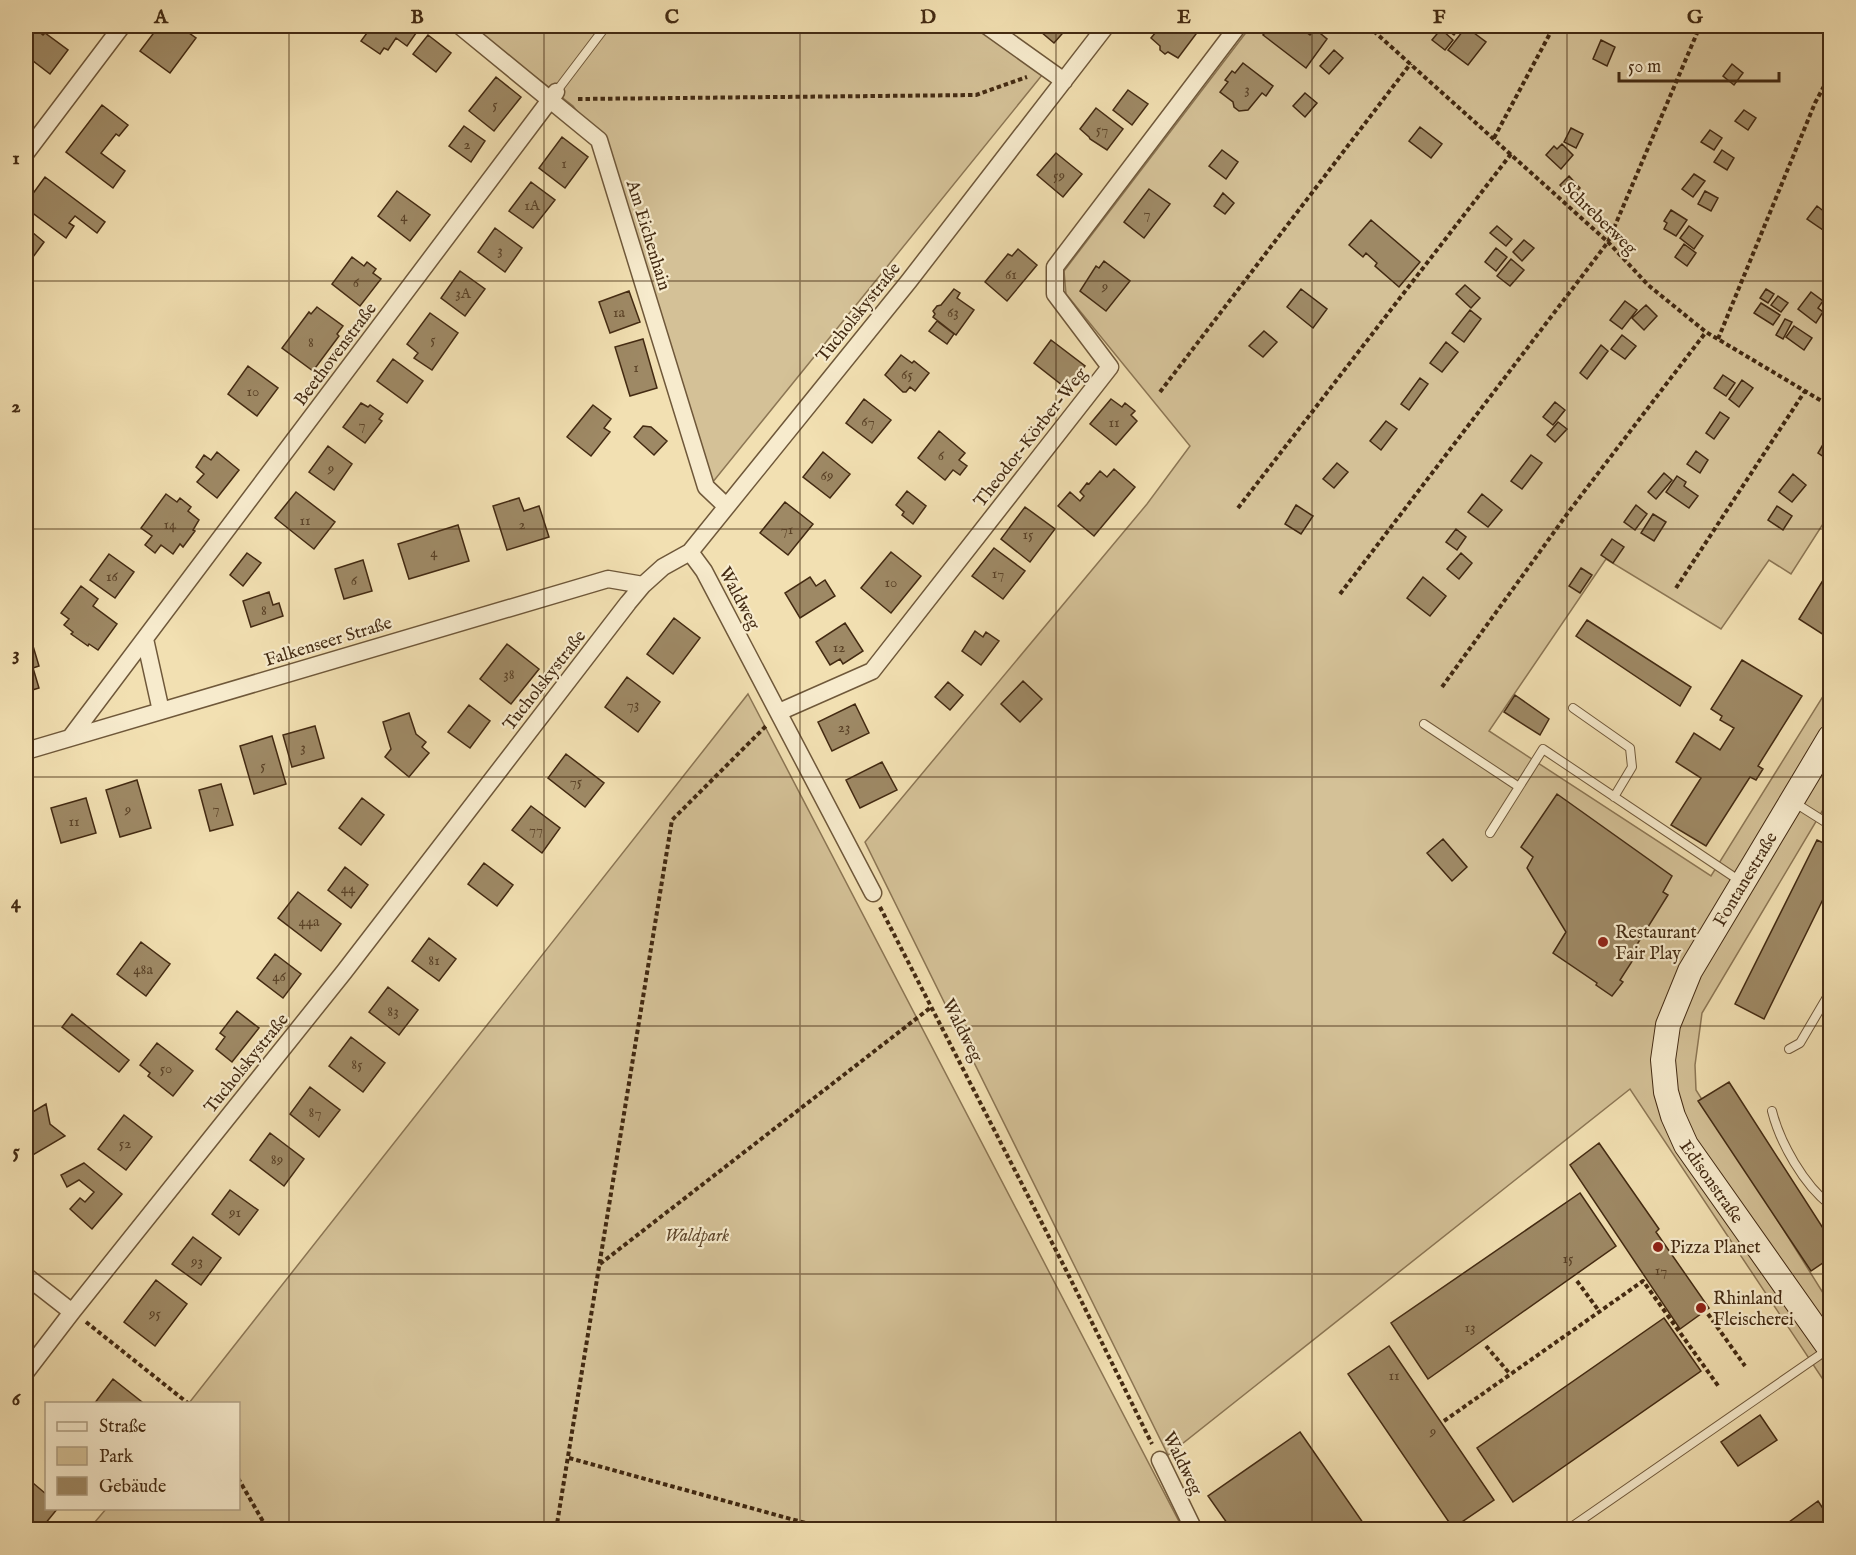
<svg xmlns="http://www.w3.org/2000/svg" width="1856" height="1555" viewBox="0 0 1856 1555" font-family="'IM FELL English',serif">
	<style>
		.green { fill: #d4c197; stroke: #8c7654; stroke-width: 1.5 }
		.building { fill: #9e8965; stroke: #432a12; stroke-width: 1.5 }
		.lines { fill: none; stroke-linecap: round; stroke-linejoin: round }
		.lane-casing { stroke: #6f583a; stroke-width: 10 }
		.street-casing { stroke: #6f583a; stroke-width: 19 }
		.secondary-casing { stroke: #432a12; stroke-width: 26 }
		.path { stroke: #432a12; stroke-width: 4; stroke-dasharray: 4.5 3; stroke-linecap: butt }
		.lane { stroke: #f7ebcd; stroke-width: 8 }
		.street { stroke: #f7ebcd; stroke-width: 16 }
		.secondary { stroke: #f7ebcd; stroke-width: 24 }
		.grid { fill: none; stroke: #432a12; stroke-width: 1.5; stroke-opacity: 0.55 }
		.poi-dot { fill: #8f2418; stroke: #f7ebcd; stroke-width: 2 }
		.labels { text-anchor: middle; stroke-width: 4.5; stroke-linejoin: round; paint-order: stroke }
		.number-label { font-size: 15px; fill: #5a4227 }
		.street-label { font-size: 18px; fill: #432a12; stroke: #f7ebcd }
		.poi-label { font-size: 18px; fill: #432a12; stroke: #f7ebcd; text-anchor: start }
		.park-label { font-size: 18px; font-style: italic; fill: #60482d; stroke: #f7ebcd }
		.neatline { fill: none; stroke: #432a12; stroke-width: 2 }
		.grid-label { font-size: 20px; text-anchor: middle; font-weight: bold; fill: #432a12 }
	</style>
	<rect width="100%" height="100%" fill="#f2e0b2"/>
	<filter id="stains"><feTurbulence type="fractalNoise" baseFrequency=".00333" numOctaves="4"/><feColorMatrix values="0 0 0 0 .2 0 0 0 0 .09 0 0 0 0 .02 0 0 0 .5 -.17"/></filter>
	<radialGradient id="worn" r=".72"><stop offset=".6" stop-color="#630" stop-opacity="0"/><stop offset="1" stop-color="#630" stop-opacity=".3"/></radialGradient>
	<path class="green" d="M470,26H987L1047,69L708,488L597,137L573,106Z
		M1251,26H1830V513L1791,574L1769,560L1721,629L1606,559L1489,731L1711,876L1830,685V798L1702,1013L1695,1065L1696,1090L1830,1304V1390L1630,1089L1168,1455L865,842L1147,504L1190,446L1066,294L1064,271Z
		M748,694L1183,1529H89L106,1509L238,1508V1404L189,1403Z"/>
	<path class="building" d="M26,26H32L43,35L45,33L68,50L50,74L28,57L30,54L26,50Z
		M159,26H179L196,38L170,73L140,51Z
		M372,26H421L407,46L396,38L388,50L384,48L380,54L361,41Z
		M1034,26H1069L1054,43Z
		M1161,26H1202L1178,58L1168,52L1165,54L1160,50V46L1151,38Z
		M1271,26H1298L1310,35L1315,29L1327,39L1306,68L1263,35Z
		M1442,26H1461L1454,35Z
		M1466,27L1486,42L1468,65L1448,50Z
		M1441,29L1453,40L1445,50L1432,40Z
		M428,35L451,53L436,72L413,54Z
		M1601,40L1615,47L1607,66L1593,59Z
		M1334,50L1343,58L1329,74L1320,66Z
		M1243,63L1273,86L1266,96L1262,93L1248,110L1239,111L1234,107L1233,102L1220,92L1228,82L1225,80L1232,71L1235,73Z
		M1732,64L1743,73L1734,85L1723,76Z
		M496,77L521,97L494,131L469,111Z
		M1128,90L1148,104L1132,125L1113,110Z
		M1305,93L1317,103L1305,117L1293,106Z
		M102,105L128,125L119,136L116,134L101,153L125,171L113,188L66,152Z
		M1096,108L1123,129L1107,150L1090,139L1089,137L1080,129Z
		M1744,110L1756,118L1748,130L1735,121Z
		M464,126L485,141L471,162L449,146Z
		M1420,127L1442,144L1431,158L1409,141Z
		M1571,128L1583,134L1576,148L1564,142Z
		M1710,130L1722,138L1714,150L1701,142Z
		M562,137L588,157L565,188L539,168Z
		M1562,144L1573,155L1561,169L1546,155L1554,146L1557,149Z
		M1222,150L1238,162L1226,179L1209,166Z
		M1722,150L1734,158L1727,170L1714,162Z
		M1056,153L1082,174L1063,197L1037,175Z
		M1694,174L1705,181L1693,197L1682,189Z
		M1569,176L1580,188L1571,197L1560,185Z
		M45,177L105,222L97,233L75,216L69,223L74,226L66,238L26,208V203Z
		M531,182L555,200L533,228L509,211Z
		M1149,189L1170,204L1144,238L1124,222Z
		M397,191L430,215L410,241L378,216Z
		M1705,191L1718,198L1711,211L1698,204Z
		M1223,193L1234,203L1225,214L1214,206Z
		M1817,206L1830,216V226L1826,232L1807,219Z
		M1671,210L1687,220L1676,236L1664,229L1667,223L1664,221Z
		M1371,220L1420,262L1399,287L1375,266L1377,263L1366,253L1363,257L1349,245Z
		M1497,226L1512,239L1506,246L1490,233Z
		M1689,226L1703,236L1694,249L1680,238Z
		M26,227L44,242L33,257L26,251Z
		M495,228L522,248L505,272L478,252Z
		M1524,240L1534,248L1522,261L1513,252Z
		M1684,244L1696,253L1687,266L1675,257Z
		M1496,248L1507,257L1496,271L1485,262Z
		M1018,249L1037,265L1007,301L985,282L1008,254L1012,256Z
		M352,257L364,266L367,262L376,269L373,273L381,279L360,306L332,284Z
		M1511,259L1524,270L1510,286L1497,276Z
		M1104,261L1130,281L1106,311L1080,291L1096,266L1099,268Z
		M460,271L485,289L465,316L441,298Z
		M1465,285L1480,298L1471,308L1456,294Z
		M954,289L960,293L957,298L974,310L956,335L933,317L935,314L933,311L937,306L941,305Z
		M1301,289L1327,309L1313,328L1287,307Z
		M1766,289L1774,294L1768,303L1760,298Z
		M629,291L640,322L610,333L599,302Z
		M1811,292L1823,301L1818,308L1823,312L1816,323L1798,309Z
		M1778,296L1788,303L1781,312L1771,305Z
		M1625,301L1637,310L1622,329L1610,320Z
		M1761,303L1780,315L1773,325L1754,313Z
		M1646,305L1657,316L1644,330L1632,318Z
		M317,307L343,326L337,334L339,336L313,371L282,348L309,312L311,314Z
		M1470,310L1481,319L1464,342L1452,333Z
		M430,313L458,333L432,370L414,358L418,353L407,344Z
		M1785,319L1792,322L1783,339L1776,335Z
		M937,321L954,334L947,344L929,331Z
		M1794,326L1812,338L1804,350L1786,337Z
		M1264,331L1277,342L1263,357L1249,346Z
		M1622,335L1636,346L1625,359L1611,349Z
		M643,339L657,388L630,396L615,347Z
		M1051,340L1085,366L1067,389L1034,363Z
		M1446,342L1458,352L1442,372L1430,363Z
		M1601,345L1608,351L1587,379L1580,373Z
		M901,355L912,363L914,361L929,373L915,391L910,387L906,392H903L885,375Z
		M393,359L423,381L407,403L377,381Z
		M248,366L278,388L257,416L228,394Z
		M1723,375L1735,383L1726,396L1714,388Z
		M1420,378L1428,384L1409,410L1401,404Z
		M1742,380L1753,388L1739,407L1729,399Z
		M864,399L891,420L872,443L846,423Z
		M1111,399L1122,407L1125,403L1135,411L1131,415L1137,421L1116,445L1090,424Z
		M1555,402L1565,410L1553,425L1543,417Z
		M361,403L368,407L370,405L383,414L379,419L382,421L365,443L343,427Z
		M593,405L611,419L604,428L610,432L591,456L567,437Z
		M1720,412L1729,418L1714,439L1706,433Z
		M1386,421L1397,429L1381,450L1370,441Z
		M1558,422L1567,429L1555,442L1547,435Z
		M643,426L651,427L667,441L654,455L634,437Z
		M939,431L965,453L959,460L967,466L960,475L953,470L945,480L918,458Z
		M1825,441L1830,445V461L1818,453Z
		M328,446L352,464L334,490L309,472Z
		M1696,451L1708,460L1700,473L1687,464Z
		M217,452L239,470L217,498L197,482L204,474L196,467L204,455L211,460Z
		M823,452L850,474L830,498L803,477Z
		M1531,455L1542,463L1522,489L1511,481Z
		M1337,463L1348,472L1334,488L1323,479Z
		M1114,469L1135,487L1094,536L1058,506L1070,492L1080,501L1084,496L1080,492L1087,483L1089,484L1100,471L1107,477Z
		M1664,473L1672,480L1656,499L1648,492Z
		M1793,474L1806,485L1792,502L1779,492Z
		M1677,476L1686,482L1684,486L1698,496L1689,508L1666,492Z
		M907,491L926,506L913,524L902,515L904,512L896,505Z
		M296,492L335,522L314,549L275,518Z
		M166,494L177,502L180,498L191,507L188,511L199,520L193,530L195,531L183,547L180,544L173,554L161,545L155,553L145,545L152,536L141,528Z
		M1482,494L1502,510L1488,527L1468,512Z
		M519,498L524,511L539,506L549,537L507,550L493,506Z
		M785,502L813,524L788,555L760,533Z
		M1296,505L1313,516L1301,534L1285,524Z
		M1636,505L1647,514L1635,530L1624,522Z
		M1777,506L1792,516L1783,530L1768,520Z
		M1025,507L1055,529L1030,562L1001,539Z
		M1653,514L1666,522L1654,541L1641,533Z
		M458,525L469,561L409,579L398,544Z
		M1456,529L1466,537L1457,550L1446,542Z
		M1612,539L1624,547L1613,563L1601,555Z
		M994,548L1025,571L1003,599L972,576Z
		M891,552L921,576L891,613L861,588Z
		M247,553L261,563L243,586L230,575Z
		M1461,553L1472,563L1459,579L1447,569Z
		M109,554L134,572L115,598L90,580Z
		M363,560L372,591L344,599L335,569Z
		M1581,568L1592,575L1580,593L1569,586Z
		M1830,569V632L1827,637L1799,619Z
		M810,577L816,586L825,580L835,596L800,618L785,593Z
		M1423,577L1446,596L1430,616L1407,598Z
		M81,586L98,599L93,606L117,624L98,650L89,644L88,646L71,634L73,632L64,625L69,619L61,613Z
		M269,592L273,605L279,603L283,616L251,627L243,601Z
		M674,618L700,638L673,674L647,654Z
		M1587,620L1691,687L1680,706L1576,636Z
		M845,623L863,651L843,664L840,659L830,665L816,642Z
		M975,631L983,637L986,632L999,641L981,665L962,651Z
		M26,643L27,648L33,646L39,666L33,668L39,688L26,692Z
		M507,644L539,669L511,704L480,679Z
		M1742,660L1802,696L1758,766L1763,769L1756,780L1750,777L1706,846L1671,825L1701,778L1676,762L1694,733L1720,750L1734,728L1720,720L1722,716L1711,709Z
		M627,677L660,702L638,732L605,707Z
		M1023,681L1042,699L1020,722L1001,704Z
		M948,682L963,695L950,710L935,697Z
		M1515,695L1549,719L1540,735L1504,712Z
		M855,704L869,733L832,751L818,722Z
		M469,705L490,721L470,748L448,732Z
		M409,713L416,734L426,742L422,747L429,753L409,777L385,757L391,749L383,722Z
		M315,726L324,758L292,767L283,735Z
		M272,736L286,784L254,794L240,746Z
		M566,754L604,783L585,807L548,778Z
		M882,762L897,790L860,808L846,780Z
		M137,780L151,828L120,837L106,790Z
		M221,784L233,825L210,831L199,790Z
		M1557,794L1672,876L1663,892L1668,895L1636,946L1640,949L1620,980L1623,982L1612,996L1596,985L1597,983L1553,953L1566,932L1527,868L1533,857L1521,847Z
		M86,798L96,833L61,843L51,808Z
		M362,798L384,815L361,845L339,828Z
		M531,806L560,828L542,853L512,830Z
		M26,830L33,854L26,857Z
		M1443,839L1467,867L1452,881L1427,853Z
		M1817,840L1830,846V885L1764,1019L1735,1004Z
		M484,863L513,885L497,906L468,884Z
		M345,867L368,885L351,908L328,890Z
		M298,892L341,924L321,951L278,918Z
		M429,938L456,959L439,981L412,961Z
		M141,942L170,964L146,996L117,974Z
		M275,954L301,974L283,998L257,978Z
		M388,987L418,1010L399,1035L369,1012Z
		M237,1011L259,1028L232,1062L216,1049L225,1037L220,1033Z
		M72,1014L129,1060L119,1072L62,1027Z
		M351,1037L385,1063L363,1092L329,1066Z
		M157,1043L193,1071L173,1096L148,1076L150,1073L140,1065Z
		M1729,1082L1830,1239V1258L1811,1271L1698,1101Z
		M310,1087L340,1110L319,1137L290,1114Z
		M46,1104L50,1124L65,1136L26,1159V1116Z
		M124,1115L152,1137L126,1170L98,1149Z
		M270,1133L304,1159L284,1186L250,1160Z
		M1599,1143L1659,1229L1656,1232L1709,1308L1680,1329L1570,1165Z
		M84,1163L122,1194L92,1229L70,1209L80,1198L85,1202L94,1192L79,1180L67,1187L61,1175Z
		M230,1190L258,1210L239,1235L212,1214Z
		M1580,1193L1616,1246L1428,1379L1391,1323Z
		M193,1237L221,1258L201,1285L172,1264Z
		M156,1280L187,1304L155,1346L124,1322Z
		M1664,1318L1701,1371L1513,1502L1477,1448Z
		M1389,1346L1494,1500L1453,1528L1348,1374Z
		M113,1379L142,1402L141,1404H94Z
		M1760,1415L1777,1440L1738,1466L1721,1442Z
		M1300,1432L1368,1530H1232L1208,1496Z
		M33,1483L46,1494V1508H58L40,1530H32L26,1524V1492Z
		M1818,1501L1830,1519V1530H1778Z"/>
	<g class="lines">
		<defs>
			<path id="lane" d="M556,92L606,26
				M1573,708L1630,748L1632,767L1614,797
				M1424,724L1519,787
				M1792,801L1830,825
				M1490,833L1543,749L1740,881
				M1789,1049L1800,1043L1830,992
				M1772,1111C1780,1143 1804,1185 1830,1205
				M1567,1530L1827,1350"/>
			<path id="street" d="M460,26L599,140L706,487L726,506
				M987,26L1064,81
				M26,153L122,26
				M690,552L704,571L873,893
				M145,639L161,711
				M779,712L872,671L1110,367L1055,294V267L1238,26
				M70,738L556,92
				M26,751L608,579L643,585
				M26,1276L72,1312
				M26,1372L72,1312L344,972L628,603L643,585L663,567L690,552L909,281L1106,26
				M1160,1460L1194,1530"/>
			<g id="secondary">
				<path id="s1" d="M1830,737L1690,971L1668,1025L1663,1060L1666,1092L1673,1116L1686,1145L1830,1349"/>
			</g>
		</defs>
		<use href="#lane" class="lane-casing"/>
		<use href="#street" class="street-casing"/>
		<use href="#secondary" class="secondary-casing"/>
		<path class="path" d="M1368,26L1608,242L1648,285L1706,332L1830,406
			M578,99L976,95L1027,77
			M1494,138L1554,26
			M1718,339L1815,103L1830,75
			M1160,392L1411,63
			M1238,508L1511,154
			M1676,588L1805,391
			M1340,594L1608,242L1700,26
			M1442,687L1570,510L1706,332
			M880,907L1067,1272L1152,1444
			M600,1264L930,1008
			M1577,1281L1599,1311
			M1708,1314L1745,1366
			M86,1322L189,1404
			M1486,1346L1510,1374
			M1444,1421L1643,1281L1719,1387
			M569,1458L831,1530
			M238,1478L268,1530
			M556,1530L672,820L766,726"/>
		<use href="#lane" class="lane"/>
		<use href="#street" class="street"/>
		<use href="#secondary" class="secondary"/>
	</g>
	<path class="grid" d="M289,26V1530M544,26V1530M800,26V1530M1056,26V1530M1312,26V1530M1567,26V1530M26,281H1830M26,529H1830M26,777H1830M26,1026H1830M26,1274H1830"/>
	<g class="poi-dot">
		<circle cx="1603" cy="942" r="6"/>
		<circle cx="1658" cy="1247" r="6"/>
		<circle cx="1701" cy="1308" r="6"/>
	</g>
	<g class="labels">
		<g class="number-label">
			<text x="1247" y="94">3</text>
			<text x="495" y="109">5</text>
			<text x="1102" y="134">57</text>
			<text x="467" y="149">2</text>
			<text x="564" y="168">1</text>
			<text x="1059" y="180">59</text>
			<text x="532" y="210">1A</text>
			<text x="1147" y="218">7</text>
			<text x="404" y="221">4</text>
			<text x="500" y="255">3</text>
			<text x="1011" y="279">61</text>
			<text x="356" y="287">6</text>
			<text x="1105" y="291">9</text>
			<text x="463" y="298">3A</text>
			<text x="619" y="317">1a</text>
			<text x="953" y="317">63</text>
			<text x="433" y="344">5</text>
			<text x="311" y="347">8</text>
			<text x="636" y="372">1</text>
			<text x="907" y="379">65</text>
			<text x="253" y="396">10</text>
			<text x="868" y="426">67</text>
			<text x="1114" y="427">11</text>
			<text x="362" y="429">7</text>
			<text x="941" y="460">6</text>
			<text x="331" y="473">9</text>
			<text x="827" y="480">69</text>
			<text x="305" y="525">11</text>
			<text x="170" y="529">14</text>
			<text x="522" y="529">2</text>
			<text x="787" y="534">71</text>
			<text x="1028" y="539">15</text>
			<text x="434" y="557">4</text>
			<text x="998" y="578">17</text>
			<text x="112" y="581">16</text>
			<text x="354" y="585">6</text>
			<text x="891" y="587">10</text>
			<text x="264" y="615">8</text>
			<text x="839" y="652">12</text>
			<text x="509" y="679">38</text>
			<text x="633" y="709">73</text>
			<text x="844" y="732">23</text>
			<text x="303" y="752">3</text>
			<text x="263" y="770">5</text>
			<text x="576" y="786">75</text>
			<text x="216" y="813">7</text>
			<text x="128" y="814">9</text>
			<text x="74" y="826">11</text>
			<text x="536" y="834">77</text>
			<text x="348" y="893">44</text>
			<text x="309" y="926">44a</text>
			<text x="434" y="965">81</text>
			<text x="143" y="974">48a</text>
			<text x="279" y="981">46</text>
			<text x="393" y="1016">83</text>
			<text x="357" y="1069">85</text>
			<text x="166" y="1073">50</text>
			<text x="315" y="1117">87</text>
			<text x="125" y="1148">52</text>
			<text x="277" y="1164">89</text>
			<text x="235" y="1217">91</text>
			<text x="1568" y="1263">15</text>
			<text x="197" y="1266">93</text>
			<text x="1661" y="1275">17</text>
			<text x="155" y="1318">95</text>
			<text x="1470" y="1332">13</text>
			<text x="1394" y="1380">11</text>
			<text x="1433" y="1436">9</text>
		</g>
		<g class="street-label">
			<text transform="translate(1600 218) rotate(44)" y="6">Schreberweg</text>
			<text transform="translate(649 235) rotate(73)" y="6">Am Eichenhain</text>
			<text transform="translate(858 312) rotate(-51)" y="6">Tucholskystraße</text>
			<text transform="translate(335 354) rotate(-53)" y="6">Beethovenstraße</text>
			<text transform="translate(1030 437) rotate(-52)" y="6">Theodor-Körber-Weg</text>
			<text transform="translate(740 598) rotate(62)" y="6">Waldweg</text>
			<text transform="translate(328 641) rotate(-17)" y="6">Falkenseer Straße</text>
			<text transform="translate(544 680) rotate(-52)" y="6">Tucholskystraße</text>
			<text transform="translate(1745 879) rotate(-59)" y="6">Fontanestraße</text>
			<text transform="translate(963 1030) rotate(63)" y="6">Waldweg</text>
			<text transform="translate(246 1063) rotate(-51)" y="6">Tucholskystraße</text>
			<text dy="6" stroke="none"><textPath href="#s1" startOffset="500">Edisonstraße</textPath></text>
			<text transform="translate(1183 1463) rotate(64)" y="6">Waldweg</text>
		</g>
		<g class="poi-label">
			<text x="1615" y="938">Restaurant<tspan x="1615" dy="21">Fair Play</tspan></text>
			<text x="1670" y="1253">Pizza Planet</text>
			<text x="1713" y="1304">Rhinland<tspan x="1713" dy="21">Fleischerei</tspan></text>
		</g>
		<g class="park-label">
			<text x="697" y="1241">Waldpark</text>
		</g>
	</g>
	<rect width="1856" height="1555" fill="none" stroke="#f2e0b2" stroke-width="66"/>
	<rect x="45" y="1402" width="195" height="108" fill="#f7ebcd" stroke="#af9e82" stroke-width="1.5"/>
	<rect x="57" y="1422" width="30" height="9" fill="#f7ebcd" stroke="#af9e82" stroke-width="1.5"/>
	<text x="99" y="1432" font-size="18" fill="#432a12">Straße</text>
	<rect x="57" y="1447" width="30" height="18" fill="#d4c197" stroke="#af9e82" stroke-width="1.5"/>
	<text x="99" y="1462" font-size="18" fill="#432a12">Park</text>
	<rect x="57" y="1477" width="30" height="18" fill="#9e8965" stroke="#af9e82" stroke-width="1.5"/>
	<text x="99" y="1492" font-size="18" fill="#432a12">Gebäude</text>
	<path d="M1619 72v9h160v-9" fill="none" stroke="#432a12" stroke-width="3"/>
	<text x="1628" y="72" font-size="18" fill="#432a12" stroke="#f7ebcd" stroke-width="4.5" paint-order="stroke">50 m</text>
	<rect x="33" y="33" width="1790" height="1489" class="neatline"/>
	<g class="grid-label">
		<text x="161" y="23">A</text>
		<text x="417" y="23">B</text>
		<text x="672" y="23">C</text>
		<text x="928" y="23">D</text>
		<text x="1184" y="23">E</text>
		<text x="1439" y="23">F</text>
		<text x="1695" y="23">G</text>
		<text x="16" y="164">1</text>
		<text x="16" y="412">2</text>
		<text x="16" y="660">3</text>
		<text x="16" y="908">4</text>
		<text x="16" y="1157">5</text>
		<text x="16" y="1405">6</text>
	</g>
	<rect width="100%" height="100%" filter="url(#stains)"/>
	<rect width="100%" height="100%" fill="url(#worn)"/>
</svg>
